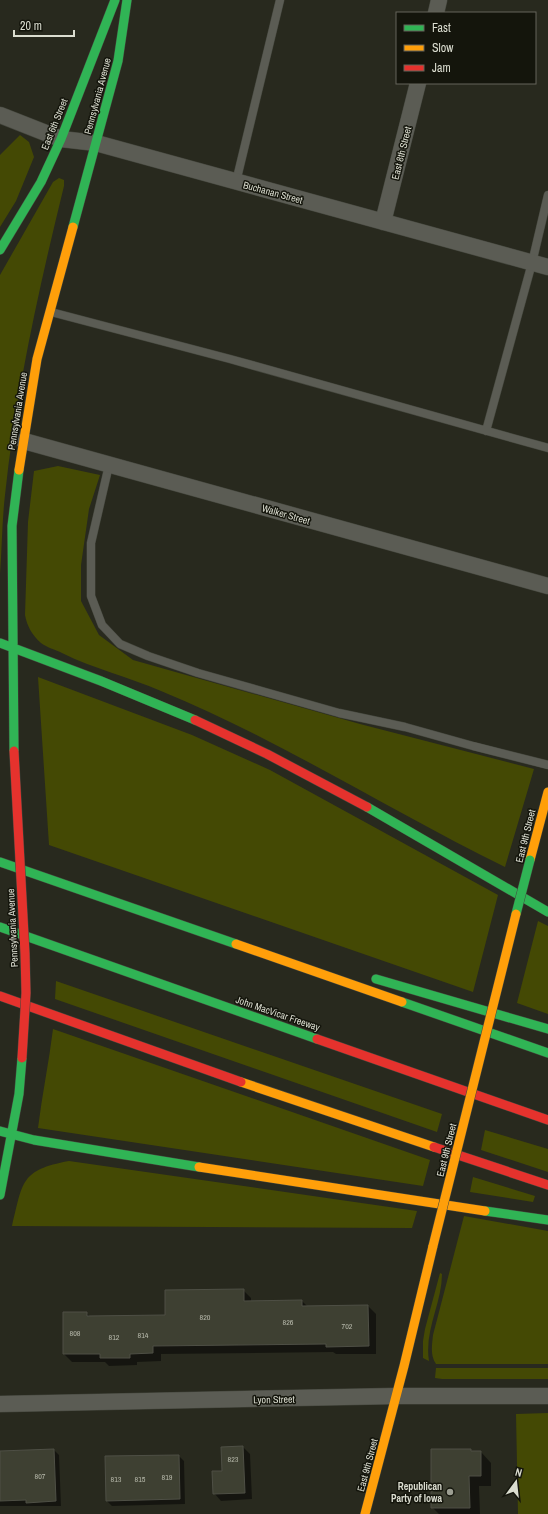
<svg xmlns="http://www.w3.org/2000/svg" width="548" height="1514" viewBox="0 0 548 1514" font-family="'Archivo Narrow',sans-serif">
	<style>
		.green { fill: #444904 }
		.shadow { fill: #0007 }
		.building { fill: #3e4032; stroke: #4e4f45 }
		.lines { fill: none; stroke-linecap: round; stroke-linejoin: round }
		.lane-casing { stroke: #44463d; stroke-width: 9 }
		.street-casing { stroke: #44463d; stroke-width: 17 }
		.fast-casing { stroke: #44463d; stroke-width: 10 }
		.slow-casing { stroke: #44463d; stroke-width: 10 }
		.jam-casing { stroke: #44463d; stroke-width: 10 }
		.lane { stroke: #5b5c54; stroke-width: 8 }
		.street { stroke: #5b5c54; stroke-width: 16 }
		.fast { stroke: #30b455; stroke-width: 9 }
		.slow { stroke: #ff9f0a; stroke-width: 9 }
		.jam { stroke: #e5322d; stroke-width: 9 }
		.fast-bridge-casing { stroke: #44463d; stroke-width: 10; stroke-linecap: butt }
		.slow-bridge-casing { stroke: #44463d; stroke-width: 10; stroke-linecap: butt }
		.jam-bridge-casing { stroke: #44463d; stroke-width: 10; stroke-linecap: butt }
		.fast-bridge { stroke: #30b455; stroke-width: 9 }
		.slow-bridge { stroke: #ff9f0a; stroke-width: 9 }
		.jam-bridge { stroke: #e5322d; stroke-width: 9 }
		.poi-dot { fill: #9c9e92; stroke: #14150c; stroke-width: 1.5 }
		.labels { text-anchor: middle; stroke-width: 3; stroke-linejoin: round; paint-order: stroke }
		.number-label { font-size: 8px; fill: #b4b6a8 }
		.street-label { font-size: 10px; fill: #dbddd0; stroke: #14150c }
		.poi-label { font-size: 10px; font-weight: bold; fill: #dbddd0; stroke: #14150c; text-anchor: end }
	</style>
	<rect width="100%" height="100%" fill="#28291e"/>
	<path class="green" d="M20,135L29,142L34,157L16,201L0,227V155Z
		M59,178L64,180V186C39,288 16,391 5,495C2,521 2,548 0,574V275L53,182Z
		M58,466L100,475L89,509L81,565V601L99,635L133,660L360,724L534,769L505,867C389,810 280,740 161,691C129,677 94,669 62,653C56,650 46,647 41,643C32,635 27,626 25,615L28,522L34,471Z
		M38,677L192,735L270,770L498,895L473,992L49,845Z
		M538,921L548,926V1014L517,1003Z
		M56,981L442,1114L437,1132L55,999Z
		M53,1029L430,1160L423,1186L38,1128C42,1095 49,1062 53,1029Z
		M485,1130L548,1149V1172L481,1150Z
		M69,1161L417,1211L412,1228L12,1226C23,1182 20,1170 69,1161Z
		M473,1177L535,1196L533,1202L470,1192Z
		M464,1216L548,1231V1364H436C430,1356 432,1345 433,1335Z
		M440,1273L442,1274C442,1303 424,1331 429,1361L423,1358V1341L425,1329Z
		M436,1368H548V1379H442L435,1378Z
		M548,1413V1514H518L516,1414Z"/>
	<path class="shadow" d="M243,1290L251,1298V1302L302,1301L307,1306H368L376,1314V1354H336L333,1352L161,1354V1361L137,1362V1365L109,1366L105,1362H72L64,1354L86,1313L91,1317L166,1316Z
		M243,1447L250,1454L252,1499L221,1501L214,1493Z
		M54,1450L59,1455L61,1506H0V1452Z
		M471,1450L473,1452H481L491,1463V1486H479L480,1514H439L432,1507Z
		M179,1456L184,1461L185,1504L112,1506L107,1501Z"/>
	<path class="building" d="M244,1289V1301L302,1300V1306L368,1305L369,1346L326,1347V1344L153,1346V1353L130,1354V1358H100V1354H63V1312H87V1316L165,1315V1290Z
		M243,1446L245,1493L213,1494L212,1471H222L221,1447Z
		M54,1449L56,1501L26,1503V1500L0,1501V1451Z
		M431,1449H471V1451H481V1476H469L470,1508H431Z
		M179,1455L180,1499L106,1501L105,1456Z"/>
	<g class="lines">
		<defs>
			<path id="lane" d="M236,182L280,0
				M51,312L230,359L548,448
				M486,431L532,263L548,195
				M109,465L91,543V596L102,625L120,644L148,656L198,673L339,713L405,727L473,746L548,765"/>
			<path id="street" d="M436,13L439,0
				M0,115L61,139L96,143L548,267
				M383,222L418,83
				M24,441L548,586
				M0,1404L396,1396H548"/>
			<path id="fast" d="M73,227L118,61L127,0
				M0,250L41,182L61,139L115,0
				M0,643L101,681L195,720
				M14,751L12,526L19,470
				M367,807L548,912
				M0,862L236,944
				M0,927L317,1039
				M376,979L548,1029
				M402,1002L548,1053
				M0,1131L34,1140L199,1167
				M0,1195L19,1094L22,1058
				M485,1211L548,1220"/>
			<path id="slow" d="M19,470L37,359L73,227
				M530,860L548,792
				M236,944L402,1002
				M241,1082L434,1147
				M199,1167L485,1211
				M365,1514L404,1366L433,1246"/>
			<path id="jam" d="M195,720L267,754L367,807
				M0,996L241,1082
				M317,1039L548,1120
				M434,1147L548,1185"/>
		</defs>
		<use href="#lane" class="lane-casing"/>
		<use href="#street" class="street-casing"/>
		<use href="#fast" class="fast-casing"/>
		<use href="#slow" class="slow-casing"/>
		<use href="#jam" class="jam-casing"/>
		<use href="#lane" class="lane"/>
		<use href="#street" class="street"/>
		<use href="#fast" class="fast"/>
		<use href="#slow" class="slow"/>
		<use href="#jam" class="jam"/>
		<defs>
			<path id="fast-bridge" d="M516,914L530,860"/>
			<path id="slow-bridge" d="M433,1246L516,914"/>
			<path id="jam-bridge" d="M14,751L25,953L26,993L22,1058"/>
		</defs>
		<use href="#fast-bridge" class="fast-bridge-casing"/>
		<use href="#slow-bridge" class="slow-bridge-casing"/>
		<use href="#jam-bridge" class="jam-bridge-casing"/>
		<use href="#fast-bridge" class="fast-bridge"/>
		<use href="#slow-bridge" class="slow-bridge"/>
		<use href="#jam-bridge" class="jam-bridge"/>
	</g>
	<circle class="poi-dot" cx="450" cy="1492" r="4"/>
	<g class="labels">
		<g class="number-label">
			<text x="205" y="1320">820</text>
			<text x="288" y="1325">826</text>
			<text x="347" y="1329">702</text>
			<text x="75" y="1336">808</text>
			<text x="143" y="1338">814</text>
			<text x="114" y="1340">812</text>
			<text x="233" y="1462">823</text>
			<text x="40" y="1479">807</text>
			<text x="167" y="1480">819</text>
			<text x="116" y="1482">813</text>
			<text x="140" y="1482">815</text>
		</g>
		<g class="street-label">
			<text transform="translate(97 96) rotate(-75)" y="4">Pennsylvania Avenue</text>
			<text transform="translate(54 124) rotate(-68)" y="4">East 6th Street</text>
			<text transform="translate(401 153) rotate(-76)" y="4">East 8th Street</text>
			<text transform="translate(273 192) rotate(15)" y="4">Buchanan Street</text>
			<text transform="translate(17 411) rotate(-81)" y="4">Pennsylvania Avenue</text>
			<text transform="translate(286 514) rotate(16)" y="4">Walker Street</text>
			<text transform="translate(525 836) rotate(-76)" y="4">East 9th Street</text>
			<text transform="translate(12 928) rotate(-93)" y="4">Pennsylvania Avenue</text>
			<text transform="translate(278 1013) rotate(19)" y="4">John MacVicar Freeway</text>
			<text transform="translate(446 1150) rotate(-76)" y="4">East 9th Street</text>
			<text transform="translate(274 1399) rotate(-1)" y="4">Lyon Street</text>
			<text transform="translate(367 1465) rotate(-75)" y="4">East 9th Street</text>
		</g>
		<g class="poi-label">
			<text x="442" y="1490">Republican<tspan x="442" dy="12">Party of Iowa</tspan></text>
		</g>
	</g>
	<rect x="396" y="12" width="140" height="72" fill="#14150c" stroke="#64655a"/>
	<rect x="404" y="25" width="20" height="6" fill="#30b455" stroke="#64655a"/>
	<text x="432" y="32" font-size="12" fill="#dbddd0">Fast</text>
	<rect x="404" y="45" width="20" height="6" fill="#ff9f0a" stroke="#64655a"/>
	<text x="432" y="52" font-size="12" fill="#dbddd0">Slow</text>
	<rect x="404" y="65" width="20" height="6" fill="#e5322d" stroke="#64655a"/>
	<text x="432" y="72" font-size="12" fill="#dbddd0">Jam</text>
	<g transform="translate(516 1482) rotate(15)" stroke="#14150c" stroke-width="3" paint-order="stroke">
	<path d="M0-3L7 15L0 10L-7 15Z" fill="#dbddd0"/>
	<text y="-6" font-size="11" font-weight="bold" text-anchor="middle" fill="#dbddd0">N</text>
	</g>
	<path d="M14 30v6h60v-6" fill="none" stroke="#dbddd0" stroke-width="2"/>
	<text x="20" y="30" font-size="12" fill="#dbddd0" stroke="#14150c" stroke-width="3" paint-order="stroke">20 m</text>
</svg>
